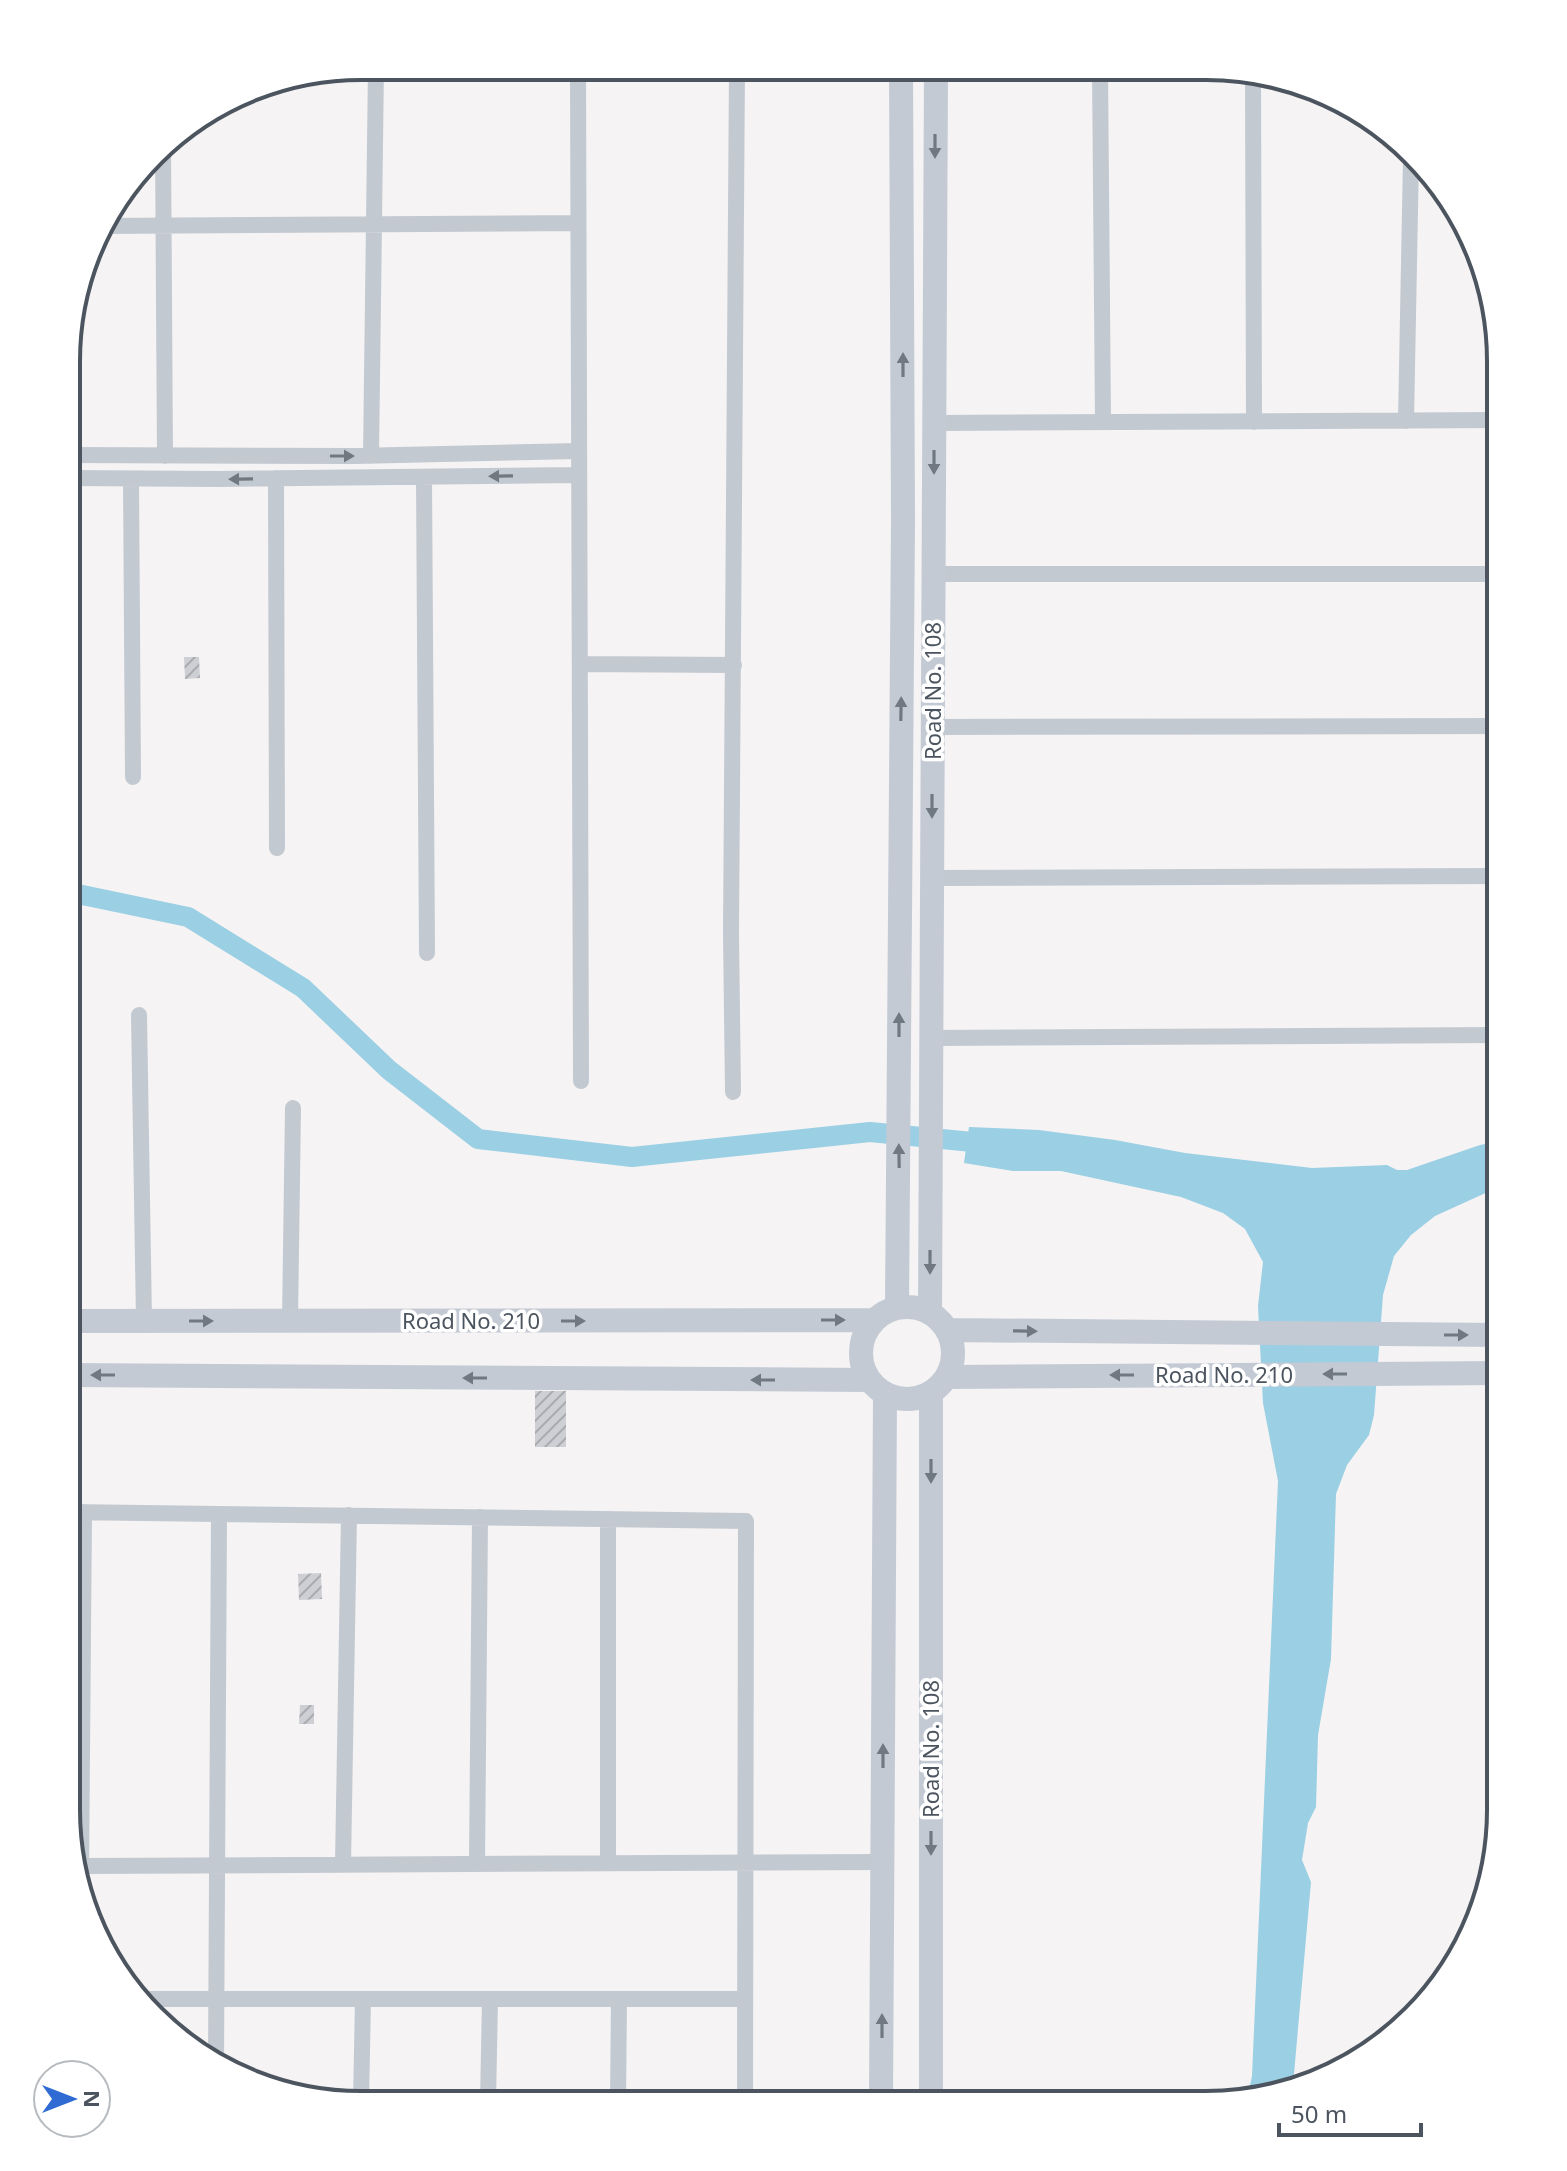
<svg xmlns="http://www.w3.org/2000/svg" width="1567" height="2171" viewBox="0 0 1567 2171" font-family="'Noto Sans',sans-serif">
	<style>
		.water { fill: #9acfe4 }
		.lines { fill: none; stroke-linecap: round; stroke-linejoin: round }
		.canal { stroke: #9acfe4; stroke-width: 20 }
		.building { fill: url(#building-hatch) }
		.street { stroke: #c3c9d0; stroke-width: 16 }
		.secondary { stroke: #c3cad4; stroke-width: 24 }
		.oneway { fill: #707882 }
		.oneway2 { fill: #707881 }
		.labels { text-anchor: middle; stroke-width: 7; stroke-linejoin: round; paint-order: stroke }
		.street-label { font-size: 22px; fill: #4c555f; stroke: #fff }
		.rim { fill: none; stroke: #4c555f; stroke-width: 4 }
	</style>
	<defs>
		<pattern id="building-hatch" width="6" height="6" patternUnits="userSpaceOnUse" patternTransform="scale(2)"><rect width="6" height="6" fill="#cecfd4"/><path d="M-1 1l2-2M0 6l6-6M5 7l2-2" fill="none" stroke="#a9abaf"/></pattern>
	</defs>
	<rect width="100%" height="100%" fill="#f5f3f3"/>
	<path class="water" d="M969,1127L1039,1130L1115,1140L1185,1153L1312,1168L1387,1165L1397,1170H1407L1480,1145L1501,1141V1186L1435,1216L1411,1235L1394,1256L1383,1295L1374,1415L1369,1435L1347,1465L1336,1494L1331,1659L1318,1735L1316,1807L1308,1823L1302,1860L1311,1882L1293,2085L1248,2095L1252,2076L1278,1481L1263,1403L1258,1306L1263,1262L1245,1229L1223,1213L1181,1197L1061,1171H1013L964,1163Z"/>
	<g class="lines">
		<path class="canal" d="M68,892L188,917L303,988L389,1070L478,1139L632,1157L870,1132L993,1144"/>
	</g>
	<path class="building" d="M184,657H199L200,678L185,679Z
		M535,1391H566V1447H535Z
		M321,1573L322,1599L299,1600L298,1574Z
		M300,1705H314V1724H299Z"/>
	<g class="lines">
		<path class="street" d="M578,67L581,1081
			M1100,68L1103,422
			M1253,72L1254,422
			M163,143L165,456
			M101,226L578,223
			M1406,421L1411,158
			M934,423L1501,420
			M68,455L354,456L579,451
			M371,456L376,66
			M424,477L427,953
			M68,478L219,479L579,475
			M276,478L277,848
			M131,479L133,777
			M933,574H1501
			M580,664L734,665
			M932,727L1501,726
			M931,878L1501,876
			M139,1015L144,1321
			M931,1038L1501,1035
			M733,1092L731,933L737,67
			M290,1321L293,1108
			M67,1512L746,1521L745,2104
			M608,1519V1863
			M343,1864L349,1515
			M477,1864L480,1517
			M81,1866L883,1862
			M81,1874L84,1512
			M145,1999H745
			M216,2064L219,1514
			M361,2103L363,1999
			M488,2103L490,1999
			M618,2103L619,1999"/>
		<path class="secondary" d="M861 1353a46 46 0 1 1 92 0a46 46 0 1 1-92 0Z
			M897,1308L903,520L901,68
			M930,1313L936,68
			M67,1321L874,1320
			M947,1330L1501,1335
			M67,1375L869,1380
			M947,1377L1501,1373
			M931,1393V2104
			M881,2104L885,1394"/>
	</g>
	<defs><path id="oneway-solid" d="M-6-.8H1V-3.2L6.5 0L1 3.2V.8H-6Z" transform="scale(2)"/></defs>
	<g class="oneway">
		<use href="#oneway-solid" transform="translate(935 146) rotate(90)"/>
		<use href="#oneway-solid" transform="translate(903 365) rotate(-90)"/>
		<use href="#oneway-solid" transform="translate(934 462) rotate(90)"/>
		<use href="#oneway-solid" transform="translate(901 709) rotate(-89)"/>
		<use href="#oneway-solid" transform="translate(932 806) rotate(90)"/>
		<use href="#oneway-solid" transform="translate(899 1025) rotate(-90)"/>
		<use href="#oneway-solid" transform="translate(899 1156) rotate(-91)"/>
		<use href="#oneway-solid" transform="translate(930 1262) rotate(90)"/>
		<use href="#oneway-solid" transform="translate(833 1320)"/>
		<use href="#oneway-solid" transform="translate(201 1321)"/>
		<use href="#oneway-solid" transform="translate(573 1321)"/>
		<use href="#oneway-solid" transform="translate(1025 1331) rotate(1)"/>
		<use href="#oneway-solid" transform="translate(1456 1335)"/>
		<use href="#oneway-solid" transform="translate(1335 1374) rotate(180)"/>
		<use href="#oneway-solid" transform="translate(103 1375) rotate(-180)"/>
		<use href="#oneway-solid" transform="translate(1122 1375) rotate(180)"/>
		<use href="#oneway-solid" transform="translate(475 1378) rotate(-180)"/>
		<use href="#oneway-solid" transform="translate(763 1380) rotate(-180)"/>
		<use href="#oneway-solid" transform="translate(931 1471) rotate(90)"/>
		<use href="#oneway-solid" transform="translate(883 1756) rotate(-90)"/>
		<use href="#oneway-solid" transform="translate(931 1843) rotate(90)"/>
		<use href="#oneway-solid" transform="translate(882 2026) rotate(-90)"/>
	</g>
	<g class="oneway2">
		<use href="#oneway-solid" transform="translate(342 456)"/>
		<use href="#oneway-solid" transform="translate(501 476) rotate(179)"/>
		<use href="#oneway-solid" transform="translate(241 479) rotate(179)"/>
	</g>
	<g class="labels">
		<g class="street-label">
			<text transform="translate(933 691) rotate(-90)" y="8">Road No. 108</text>
			<text x="471" y="1329">Road No. 210</text>
			<text x="1224" y="1383">Road No. 210</text>
			<text transform="translate(931 1749) rotate(-90)" y="8">Road No. 108</text>
		</g>
	</g>
	<path d="M0 0H1567V2171H0ZM361 80H1206A281 281 0 0 1 1487 361V1810A281 281 0 0 1 1206 2091H361A281 281 0 0 1 80 1810V361A281 281 0 0 1 361 80Z" fill="#fff" fill-rule="evenodd"/>
	<path class="rim" d="M361 80H1206A281 281 0 0 1 1487 361V1810A281 281 0 0 1 1206 2091H361A281 281 0 0 1 80 1810V361A281 281 0 0 1 361 80Z"/>
	<g transform="translate(72 2099) rotate(90)"><circle r="38" fill="#ffffff" stroke="#b7bbbf" stroke-width="2"/>
	<path d="M0-6L14 30L0 20L-14 30Z" fill="#2f6bd2"/>
	<text y="-12" font-size="22" font-weight="bold" text-anchor="middle" fill="#4c555f">N</text>
	</g>
	<path d="M1279 2123v12h142v-12" fill="none" stroke="#4c555f" stroke-width="4"/>
	<text x="1291" y="2123" font-size="24" fill="#4c555f" stroke="#ffffff" stroke-width="6" paint-order="stroke">50 m</text>
</svg>
